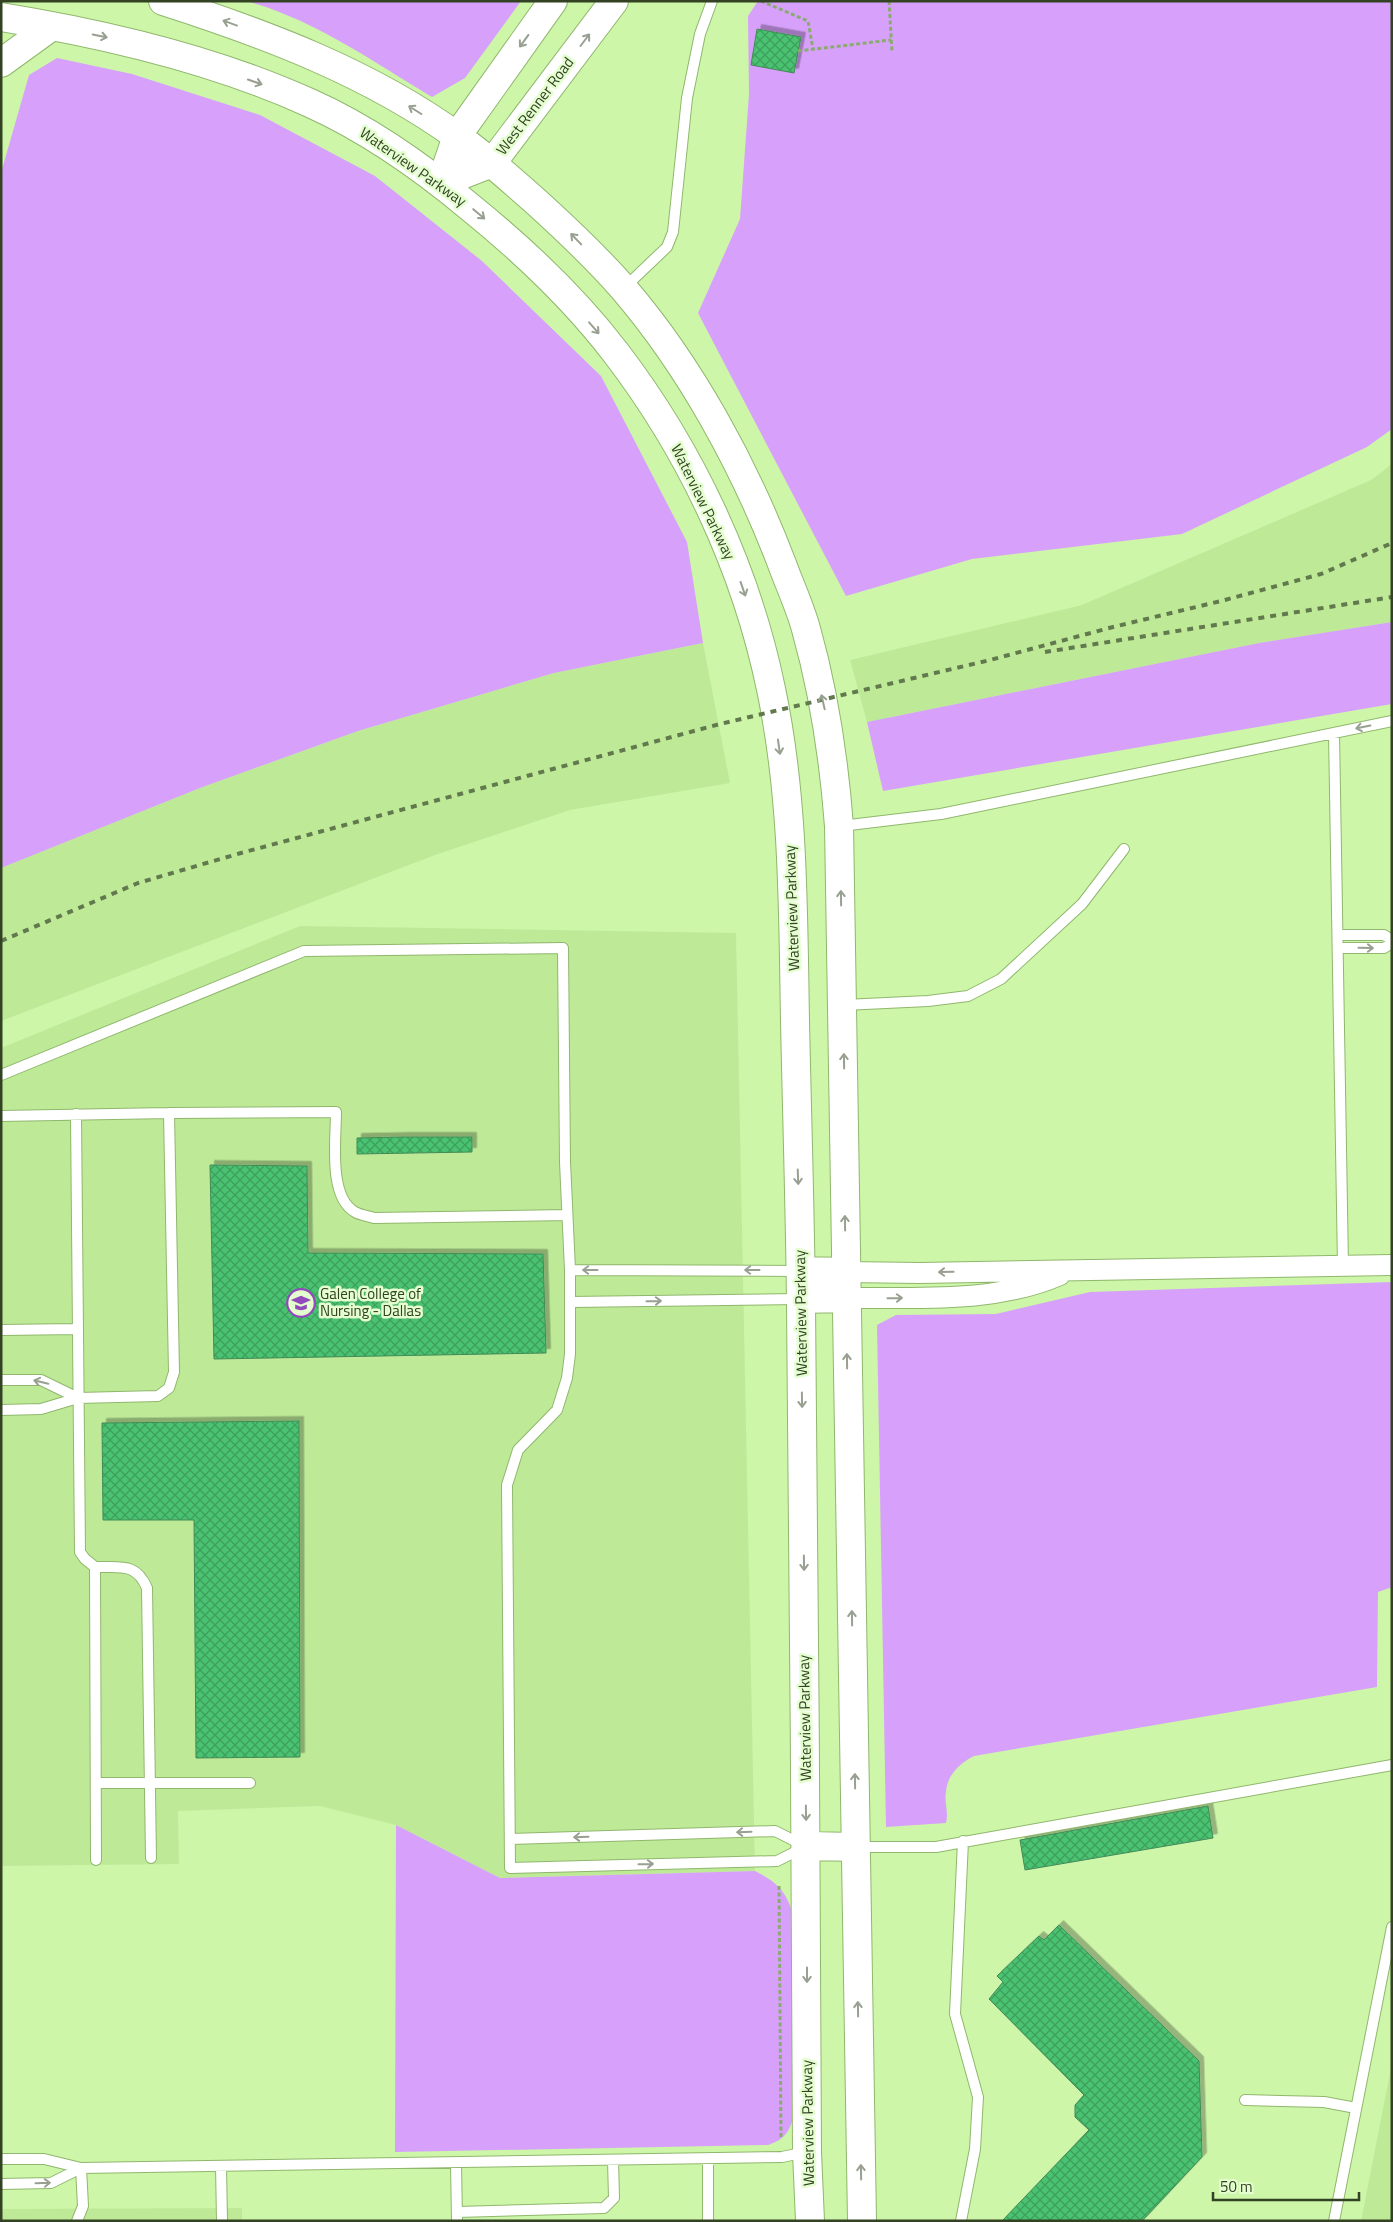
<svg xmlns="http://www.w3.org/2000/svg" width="1393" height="2222" viewBox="0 0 1393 2222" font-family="'Titillium Web',sans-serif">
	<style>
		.built { fill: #beea98 }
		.green { fill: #d7a1fb }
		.building { fill: url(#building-cross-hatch); stroke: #428b57; filter: url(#shadow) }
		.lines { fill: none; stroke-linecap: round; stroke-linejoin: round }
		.lane-casing { stroke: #90b76d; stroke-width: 12 }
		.street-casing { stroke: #90b76d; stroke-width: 22 }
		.secondary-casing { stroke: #90b76d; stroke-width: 30 }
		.path { stroke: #8baa70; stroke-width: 3; stroke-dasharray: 4 2.5; stroke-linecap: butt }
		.lane { stroke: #fff; stroke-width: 10 }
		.street { stroke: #fff; stroke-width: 20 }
		.secondary { stroke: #fff; stroke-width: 28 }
		.rail { stroke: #61794c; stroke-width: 4; stroke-dasharray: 6 6; stroke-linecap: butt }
		.oneway { stroke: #98a091 }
		.labels { text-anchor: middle; stroke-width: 5; stroke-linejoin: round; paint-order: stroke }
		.street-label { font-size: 15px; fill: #324223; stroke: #e4fed0 }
		.poi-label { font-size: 15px; fill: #324223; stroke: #e4fed0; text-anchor: start }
	</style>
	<defs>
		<pattern id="building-cross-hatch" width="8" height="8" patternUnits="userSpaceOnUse" patternTransform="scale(1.25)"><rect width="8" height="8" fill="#4ac271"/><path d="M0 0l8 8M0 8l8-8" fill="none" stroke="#3e9f5c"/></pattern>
		<filter id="shadow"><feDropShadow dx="4.5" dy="-4.5" stdDeviation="0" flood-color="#0004"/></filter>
	</defs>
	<rect width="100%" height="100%" fill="#cdf6a9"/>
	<path class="built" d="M1392,464V622L1259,643L867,722L850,660L1082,605L1371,480Z
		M703,643L730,783L570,810L435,855L1,1021V868L200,788L358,731L554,673Z
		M300,926L736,933L755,1871L500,1878L396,1825L320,1806L178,1811L179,1864L1,1866V1048Z
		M1392,2063V2221H1361Z
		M242,2208V2221H1V2209Z"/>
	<path class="green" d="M246,1H521L465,78L432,97C373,62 314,19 246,1Z
		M758,1H1392V429L1367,447L1182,534L972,559L846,596L698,313L740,219L749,94L748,16Z
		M57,58L132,74L260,115L375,176L482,261L601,376L687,542L703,643L554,673L358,731L200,788L1,868V173L29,75Z
		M1392,622V704L883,791L867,722L1259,643Z
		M1392,1282V1587L1378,1592L1377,1687L974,1756C960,1763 947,1775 946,1792C944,1803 949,1812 946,1823L886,1827L877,1325L896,1315L996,1314L1090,1292Z
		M396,1825L500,1878L755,1871C773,1880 784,1888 791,1908L793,2119C788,2134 783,2140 768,2145L395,2152Z"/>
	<path class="building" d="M757,29L801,37L794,73L751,65Z
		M403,1137H472V1152L357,1154V1138Z
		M210,1165L307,1166L308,1253L543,1254L546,1353L214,1359Z
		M299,1421L300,1757L196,1758L194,1520H103L102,1423Z
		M1208,1806L1213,1838L1025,1870L1020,1840Z
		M1059,1925L1199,2061L1202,2157L1142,2221H1002L1089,2130L1075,2117V2105L1084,2095L989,1999L1003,1982L997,1976L1039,1936L1044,1940Z"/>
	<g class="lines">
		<defs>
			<path id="lane" d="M624,288L667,247L673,232L687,98L700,34L712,1
				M1334,733L1343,1266
				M841,826L941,814L1392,721
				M1338,935H1384L1392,940
				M1338,948H1384L1392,943
				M844,1005L928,1001L968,996L1001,979L1082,904L1124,849
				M1,1075L304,951L563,948L565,1162L570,1270V1354L567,1378L557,1410L518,1450L507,1485L510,1868L777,1861L803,1848
				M76,1114L80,1552L85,1559L95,1567L96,1860
				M1,1116L169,1113
				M570,1270L800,1271
				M570,1302L799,1299
				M1,1330L77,1329
				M1,1380H41L78,1398
				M1,1410L41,1409L78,1398L158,1396L169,1388L174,1372L169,1113L336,1112C336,1139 328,1197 355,1212C360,1215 368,1216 374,1218L567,1215
				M95,1567C120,1568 136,1562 147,1588L151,1858
				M96,1783H250
				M510,1839L775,1831L803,1845
				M857,1847H936L1392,1765
				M1245,2100L1324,2102L1356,2108
				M1,2159H44L81,2168L782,2157L806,2152
				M708,2159V2221
				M456,2163L457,2221
				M221,2166L222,2221
				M1,2184L51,2183L81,2168
				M457,2212L604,2208L614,2198L613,2160
				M77,2221L83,2206L81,2168
				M961,2221L975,2149L978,2097L955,2014L963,1841
				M1334,2221L1392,1927"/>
			<path id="street" d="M846,1272L920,1273L1392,1265
				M846,1298C918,1297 993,1304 1060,1275"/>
			<path id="secondary" d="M163,1C266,34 370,73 458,137C485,156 509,178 533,199C564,227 595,256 623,288C691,367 745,467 782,564C790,586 800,607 806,629C824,693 834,760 839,826L862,2221
				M1,17C106,34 213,59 310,103C368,129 422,167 471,208C524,251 574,298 616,353C691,451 746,568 771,689C794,798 793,910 795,1021C797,1115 800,1210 801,1304C803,1587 807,1869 807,2152L810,2221
				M1,63L52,26
				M441,183L492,163L614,1
				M441,183L457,136L553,1
				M801,1271L846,1272
				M801,1299L846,1298
				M807,1846L856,1847"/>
		</defs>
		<use href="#lane" class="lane-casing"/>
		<use href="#street" class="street-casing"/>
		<use href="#secondary" class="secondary-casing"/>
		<path class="path" d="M761,1L808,21L813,49
			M889,1L892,52
			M798,51L891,40
			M779,1886L781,2139"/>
		<use href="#lane" class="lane"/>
		<use href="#street" class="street"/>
		<use href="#secondary" class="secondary"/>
		<path class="rail" d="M1045,652L1392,597
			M1,941L138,883L241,853L720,724L990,660L1113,627L1221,601L1321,574L1392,543"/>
	</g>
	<defs><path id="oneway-shaft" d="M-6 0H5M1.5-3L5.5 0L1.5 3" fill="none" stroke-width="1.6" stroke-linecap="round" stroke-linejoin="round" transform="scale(1.25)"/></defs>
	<g class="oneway">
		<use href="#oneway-shaft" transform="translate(230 23) rotate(-160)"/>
		<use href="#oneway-shaft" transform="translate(100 36) rotate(12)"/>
		<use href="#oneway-shaft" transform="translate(585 40) rotate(-53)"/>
		<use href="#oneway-shaft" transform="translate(524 41) rotate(126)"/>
		<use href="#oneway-shaft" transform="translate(255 82) rotate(19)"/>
		<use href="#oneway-shaft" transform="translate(415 110) rotate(-148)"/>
		<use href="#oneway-shaft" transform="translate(479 214) rotate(40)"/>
		<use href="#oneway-shaft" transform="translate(576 239) rotate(-134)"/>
		<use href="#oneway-shaft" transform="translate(594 328) rotate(49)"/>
		<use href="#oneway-shaft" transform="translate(743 589) rotate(71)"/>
		<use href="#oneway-shaft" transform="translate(823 702) rotate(-103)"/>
		<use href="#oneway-shaft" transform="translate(1363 727) rotate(169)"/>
		<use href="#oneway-shaft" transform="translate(779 747) rotate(82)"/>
		<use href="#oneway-shaft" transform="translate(841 898) rotate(-91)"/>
		<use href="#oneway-shaft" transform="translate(1366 948) rotate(1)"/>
		<use href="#oneway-shaft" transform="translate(844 1061) rotate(-91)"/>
		<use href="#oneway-shaft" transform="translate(798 1177) rotate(88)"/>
		<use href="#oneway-shaft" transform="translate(845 1223) rotate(-91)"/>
		<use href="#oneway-shaft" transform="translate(590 1270) rotate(-180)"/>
		<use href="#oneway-shaft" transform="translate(752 1270) rotate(-180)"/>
		<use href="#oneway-shaft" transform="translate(946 1272) rotate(179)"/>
		<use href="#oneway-shaft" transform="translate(895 1298) rotate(-1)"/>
		<use href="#oneway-shaft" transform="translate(654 1301) rotate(-1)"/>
		<use href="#oneway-shaft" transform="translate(847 1361) rotate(-91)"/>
		<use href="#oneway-shaft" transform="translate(41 1382) rotate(-166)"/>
		<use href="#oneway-shaft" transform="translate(802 1400) rotate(89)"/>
		<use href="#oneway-shaft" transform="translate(804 1563) rotate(89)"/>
		<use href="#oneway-shaft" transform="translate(852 1618) rotate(-91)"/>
		<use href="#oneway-shaft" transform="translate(855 1781) rotate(-91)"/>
		<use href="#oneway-shaft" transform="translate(806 1813) rotate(89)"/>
		<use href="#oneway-shaft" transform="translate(744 1832) rotate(178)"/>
		<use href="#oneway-shaft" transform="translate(581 1837) rotate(178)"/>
		<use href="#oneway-shaft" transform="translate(646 1864) rotate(-1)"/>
		<use href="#oneway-shaft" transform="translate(807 1975) rotate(90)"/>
		<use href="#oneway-shaft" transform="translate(858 2009) rotate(-91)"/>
		<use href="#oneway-shaft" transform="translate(861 2172) rotate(-91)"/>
		<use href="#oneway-shaft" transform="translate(43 2183) rotate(-2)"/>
	</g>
	<defs>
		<symbol id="university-ring" viewBox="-11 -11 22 22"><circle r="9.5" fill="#e4fed0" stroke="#9249bc" stroke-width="1.5"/><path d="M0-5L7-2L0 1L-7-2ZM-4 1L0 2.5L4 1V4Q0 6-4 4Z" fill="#9249bc"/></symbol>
	</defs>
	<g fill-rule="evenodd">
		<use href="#university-ring" x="285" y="1287" width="32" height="32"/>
	</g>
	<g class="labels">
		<g class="street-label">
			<text transform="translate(535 106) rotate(-53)" y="5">West Renner Road</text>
			<text transform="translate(413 167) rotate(35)" y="5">Waterview Parkway</text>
			<text transform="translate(703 502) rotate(64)" y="5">Waterview Parkway</text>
			<text transform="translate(792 908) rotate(-92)" y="5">Waterview Parkway</text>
			<text transform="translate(801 1313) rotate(-91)" y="5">Waterview Parkway</text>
			<text transform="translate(805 1718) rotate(-91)" y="5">Waterview Parkway</text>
			<text transform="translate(808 2123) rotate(-91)" y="5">Waterview Parkway</text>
		</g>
		<g class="poi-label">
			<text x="320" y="1299">Galen College of<tspan x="320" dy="17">Nursing - Dallas</tspan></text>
		</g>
	</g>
	<rect width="1393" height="2222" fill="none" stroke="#324223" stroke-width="5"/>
	<path d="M1213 2192v8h146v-8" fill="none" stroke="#324223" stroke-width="2.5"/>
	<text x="1220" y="2192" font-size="15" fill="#324223" stroke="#e4fed0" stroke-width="4" paint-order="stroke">50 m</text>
</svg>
